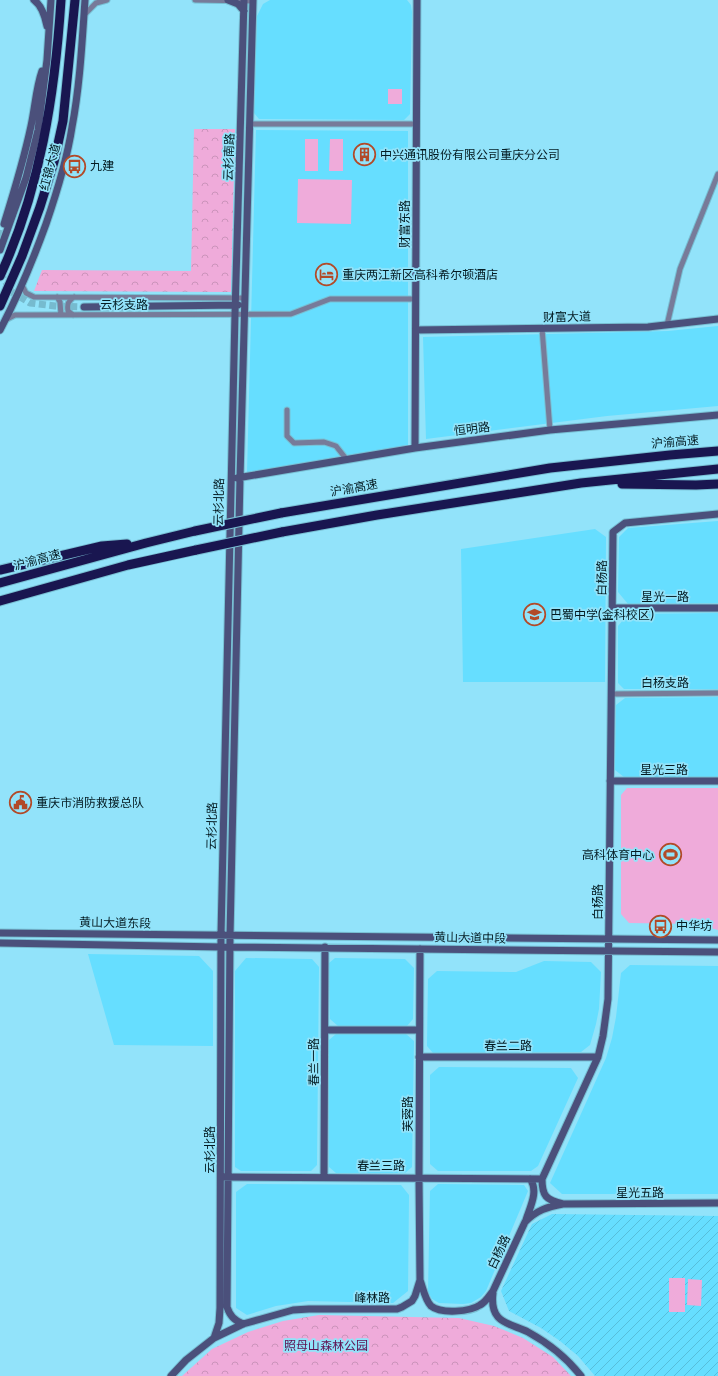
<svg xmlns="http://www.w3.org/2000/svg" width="718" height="1376" viewBox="0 0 718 1376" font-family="'Fira Sans','Noto Sans SC',sans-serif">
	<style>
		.built { fill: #66deff }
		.industrial { fill: url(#industrial-furrows) }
		.grass { fill: #efabda }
		.park { fill: url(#park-crowns) }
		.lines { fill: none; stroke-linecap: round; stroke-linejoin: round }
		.secondary-tunnel { stroke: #76bbcf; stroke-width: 7; stroke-dasharray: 7 3.5; stroke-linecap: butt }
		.street-casing { stroke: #78bfd3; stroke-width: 7 }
		.secondary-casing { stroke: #78bfd3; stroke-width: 9 }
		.highway-casing { stroke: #78bfd3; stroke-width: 11 }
		.street { stroke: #777b99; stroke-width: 5 }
		.secondary { stroke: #4b507b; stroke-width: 7 }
		.highway { stroke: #191650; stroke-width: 9 }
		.highway-bridge-casing { stroke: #78bfd3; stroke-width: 11; stroke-linecap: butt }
		.highway-bridge { stroke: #191650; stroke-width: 9 }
		.labels { text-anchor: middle; stroke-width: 3.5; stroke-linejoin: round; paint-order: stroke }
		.poi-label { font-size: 12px; fill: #041b22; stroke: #92e3fa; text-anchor: start }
		.street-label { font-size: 12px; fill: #041b22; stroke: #92e3fa }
		.park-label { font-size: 12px; fill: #5f0f4f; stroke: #92e3fa }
	</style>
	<defs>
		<pattern id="industrial-furrows" width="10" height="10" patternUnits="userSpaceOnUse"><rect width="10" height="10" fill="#66deff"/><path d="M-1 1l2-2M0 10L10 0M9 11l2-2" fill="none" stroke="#57beda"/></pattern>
		<pattern id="park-crowns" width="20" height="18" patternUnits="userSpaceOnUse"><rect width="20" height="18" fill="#efabda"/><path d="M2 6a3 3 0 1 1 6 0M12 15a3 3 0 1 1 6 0" fill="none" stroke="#cb93bb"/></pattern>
	</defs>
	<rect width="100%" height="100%" fill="#92e3fa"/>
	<path class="built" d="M270,0H407L411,5L412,12L410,114L404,120L259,119L254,113L257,16L263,4Z
		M256,130L408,131V445L247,473Z
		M718,326V406L607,416L426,439L423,337L668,331Z
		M718,521V603L628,604L618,592L619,537L628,528Z
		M595,529L606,537L605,682H463L461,549Z
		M718,613V689H624L618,683V626L628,614Z
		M718,697V777H624L615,770L616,705L625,698Z
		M88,954L199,956L213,971V1046L114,1045Z
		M246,958L312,959L319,967L317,1165L311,1171H241L235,1167V971Z
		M335,958L405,959L414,968L413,1019L407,1026H338L330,1019L329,963Z
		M544,961L591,962L601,972L599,1009L596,1024L590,1045L581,1052L433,1053L427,1046L428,979L437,971L516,972Z
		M630,965L718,966V1194H562L550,1183L606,1058L612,1038L616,1017L621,973Z
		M336,1034H406L414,1041L412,1167L405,1173H336L329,1167V1040Z
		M439,1067L571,1068L578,1078L538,1166L531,1171H438L430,1164V1075Z
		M247,1184L401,1185L409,1195L408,1291L393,1303L308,1301L276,1306L247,1315L236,1308V1192Z
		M438,1184L524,1185L528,1191L486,1291L481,1297L471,1303L463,1304L439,1303L432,1299L428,1292L430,1191Z"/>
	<path class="industrial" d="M552,1214L718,1216V1376H595L578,1356L560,1341L541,1328L509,1311L501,1291L532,1224Z"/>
	<path class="grass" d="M388,89H402V104H388Z
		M305,139H318V171H305Z
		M330,139H343V171H329Z
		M298,179L352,180L351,224L297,223Z
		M627,788H718V930L695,924L629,923L621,914V795Z
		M669,1278H685V1312H669Z
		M688,1279L702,1280L701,1306L687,1305Z"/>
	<path class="park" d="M194,129H235L231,292L34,291L42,270L191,271Z
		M319,1315L459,1318L494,1326L523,1338L553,1357L571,1376H182L212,1349L248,1332L283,1321Z"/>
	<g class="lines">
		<path class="secondary-tunnel" d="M0,237L4,224
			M0,273L12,292L30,303L55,306L84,307"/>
		<defs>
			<path id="street" d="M195,0L253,1
				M84,15L96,3L107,0
				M250,124H416
				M22,285L26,293L34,297L245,298
				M57,297L60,302L61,315
				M73,315L68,311C67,304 68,301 74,297
				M5,320L15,315H25L291,314L330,299H416
				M667,325L680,269L718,174
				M542,328L550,430
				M287,410V436L294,443L324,442L336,446L347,460
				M611,694L718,693"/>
			<path id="secondary" d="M34,0C42,6 45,16 47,26
				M228,0L238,4L244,11
				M4,224C14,192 24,159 31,126C35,108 36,88 42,71
				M0,250L26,178L38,130L47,60L51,0
				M84,307L238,305
				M0,330C18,296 33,260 46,224C57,192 67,160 72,127C80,85 82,42 85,0
				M416,330L648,327L718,319
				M415,448L417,0
				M237,478L415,448L550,430L718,415
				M612,608H718
				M610,781H718
				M0,933L718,940
				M0,943L221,947L718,952
				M325,1030H419
				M419,1057H598
				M224,1177L542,1179
				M324,1177L325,947
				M563,1204L718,1203
				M526,1220C530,1207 539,1191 530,1179
				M420,1280C423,1288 425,1300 431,1306C441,1314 470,1312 480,1305C486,1302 489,1296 493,1291L525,1222C537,1210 547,1207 563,1204C546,1200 542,1196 542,1179L598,1057L603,1036L608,999L613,532L625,523L718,514
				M493,1293C492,1301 492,1310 498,1317C505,1325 519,1327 528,1332C548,1343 567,1358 581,1376
				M243,1324C234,1320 230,1316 227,1307L230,936L240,478L253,0
				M214,1338L219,1323L220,1308L221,935L235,314L244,0
				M171,1376L186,1360L214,1338L243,1324L261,1319L293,1310L309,1309H397L402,1307L412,1301L415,1296L420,1280L419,1178L420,949"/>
			<path id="highway" d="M0,276C40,190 55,94 61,0
				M0,306L22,256L40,207L54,162L63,121L75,0
				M622,484L696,485L718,484
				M281,513L550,468L670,455L718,451
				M282,532L377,515L581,483L718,469
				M0,570L102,546L127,544
				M0,583L146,543L195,531
				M0,601L128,565L196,550"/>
		</defs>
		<use href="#street" class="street-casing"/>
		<use href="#secondary" class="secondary-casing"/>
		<use href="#highway" class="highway-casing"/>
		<use href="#street" class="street"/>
		<use href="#secondary" class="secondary"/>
		<use href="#highway" class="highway"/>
		<defs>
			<path id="highway-bridge" d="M195,531L281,513
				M196,550L282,532"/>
		</defs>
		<use href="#highway-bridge" class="highway-bridge-casing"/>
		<use href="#highway-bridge" class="highway-bridge"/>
	</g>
	<defs>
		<symbol id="building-ring" viewBox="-11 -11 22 22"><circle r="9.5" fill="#92e3fa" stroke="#b24a28" stroke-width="1.5"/><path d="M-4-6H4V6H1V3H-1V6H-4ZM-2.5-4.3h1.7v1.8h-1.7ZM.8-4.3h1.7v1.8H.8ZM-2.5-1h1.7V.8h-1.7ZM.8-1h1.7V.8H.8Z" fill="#b24a28"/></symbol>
		<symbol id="bus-ring" viewBox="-11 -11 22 22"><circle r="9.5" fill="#92e3fa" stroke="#b24a28" stroke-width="1.5"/><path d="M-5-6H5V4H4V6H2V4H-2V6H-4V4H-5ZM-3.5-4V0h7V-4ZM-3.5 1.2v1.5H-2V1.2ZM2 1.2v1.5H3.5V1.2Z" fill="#b24a28"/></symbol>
		<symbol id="hotel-ring" viewBox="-11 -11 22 22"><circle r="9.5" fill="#92e3fa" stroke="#b24a28" stroke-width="1.5"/><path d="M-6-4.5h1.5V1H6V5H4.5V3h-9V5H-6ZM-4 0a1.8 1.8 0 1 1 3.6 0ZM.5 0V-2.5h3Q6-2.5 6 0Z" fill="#b24a28"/></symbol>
		<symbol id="school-ring" viewBox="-11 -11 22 22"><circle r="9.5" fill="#92e3fa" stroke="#b24a28" stroke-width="1.5"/><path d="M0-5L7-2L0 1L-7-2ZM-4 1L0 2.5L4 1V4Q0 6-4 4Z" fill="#b24a28"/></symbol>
		<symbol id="civic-ring" viewBox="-11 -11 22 22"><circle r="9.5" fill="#92e3fa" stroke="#b24a28" stroke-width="1.5"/><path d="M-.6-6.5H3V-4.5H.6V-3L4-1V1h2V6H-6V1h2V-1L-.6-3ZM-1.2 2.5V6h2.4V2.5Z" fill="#b24a28"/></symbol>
		<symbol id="stadium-ring" viewBox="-11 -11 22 22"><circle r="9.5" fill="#92e3fa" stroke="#b24a28" stroke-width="1.5"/><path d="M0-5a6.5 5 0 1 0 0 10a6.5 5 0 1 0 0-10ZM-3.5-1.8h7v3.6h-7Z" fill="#b24a28"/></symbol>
	</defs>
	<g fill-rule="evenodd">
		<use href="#building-ring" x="352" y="142" width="25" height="25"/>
		<use href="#bus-ring" x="62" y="154" width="25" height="25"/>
		<use href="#hotel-ring" x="314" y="262" width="25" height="25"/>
		<use href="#school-ring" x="522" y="602" width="25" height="25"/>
		<use href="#civic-ring" x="8" y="790" width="25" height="25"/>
		<use href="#stadium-ring" x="658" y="842" width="25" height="25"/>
		<use href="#bus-ring" x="648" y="914" width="25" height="25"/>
	</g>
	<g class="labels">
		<g class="poi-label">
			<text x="380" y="159">中兴通讯股份有限公司重庆分公司</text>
			<text x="90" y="170">九建</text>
			<text x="342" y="279">重庆两江新区高科希尔顿酒店</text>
			<text x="550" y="619">巴蜀中学(金科校区)</text>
			<text x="36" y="807">重庆市消防救援总队</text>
			<text x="654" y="859" text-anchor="end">高科体育中心</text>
			<text x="676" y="930">中华坊</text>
		</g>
		<g class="street-label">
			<text transform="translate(229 157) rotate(-88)" y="4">云杉南路</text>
			<text transform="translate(50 167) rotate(-75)" y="4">红锦大道</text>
			<text transform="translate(405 224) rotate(-90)" y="4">财富东路</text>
			<text x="124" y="309">云杉支路</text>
			<text transform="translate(567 317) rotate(-1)" y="4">财富大道</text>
			<text transform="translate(472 429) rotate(-7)" y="4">恒明路</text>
			<text transform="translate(675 442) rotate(-5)" y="4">沪渝高速</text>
			<text transform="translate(354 488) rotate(-10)" y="4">沪渝高速</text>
			<text transform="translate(219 502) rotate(-89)" y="4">云杉北路</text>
			<text transform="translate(37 560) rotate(-15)" y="4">沪渝高速</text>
			<text transform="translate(602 578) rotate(-89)" y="4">白杨路</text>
			<text x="665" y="601">星光一路</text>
			<text x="665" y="687">白杨支路</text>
			<text x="664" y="774">星光三路</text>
			<text transform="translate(212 826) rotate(-89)" y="4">云杉北路</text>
			<text transform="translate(598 902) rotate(-90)" y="4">白杨路</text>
			<text transform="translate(115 923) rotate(1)" y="4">黄山大道东段</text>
			<text transform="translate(470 938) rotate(1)" y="4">黄山大道中段</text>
			<text x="508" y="1050">春兰二路</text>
			<text transform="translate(314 1062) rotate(-90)" y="4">春兰一路</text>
			<text transform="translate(408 1114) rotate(-90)" y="4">芙蓉路</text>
			<text transform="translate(210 1150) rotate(-90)" y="4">云杉北路</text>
			<text x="381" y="1170">春兰三路</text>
			<text x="640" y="1197">星光五路</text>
			<text transform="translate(499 1252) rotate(-65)" y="4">白杨路</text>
			<text x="372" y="1302">峰林路</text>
		</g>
		<g class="park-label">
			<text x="326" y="1350">照母山森林公园</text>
		</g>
	</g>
</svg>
